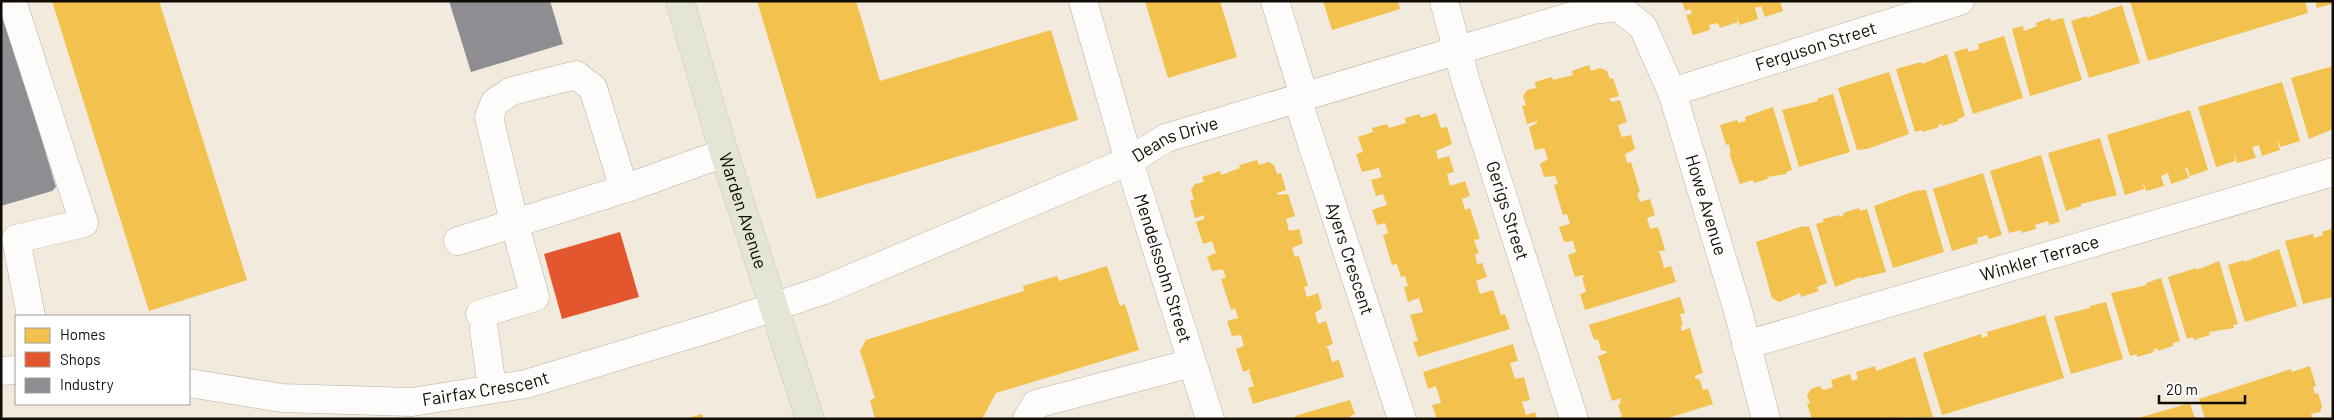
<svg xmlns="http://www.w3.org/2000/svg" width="2334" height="420" viewBox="0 0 2334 420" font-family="Barlow,sans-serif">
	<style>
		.homes { fill: #f2c14e }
		.shops { fill: #e4572e }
		.industry { fill: #8d8d92 }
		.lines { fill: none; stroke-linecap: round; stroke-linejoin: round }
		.minor-casing { stroke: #b8b2a7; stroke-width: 29 }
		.major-casing { stroke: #cbc7c0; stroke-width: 29 }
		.minor { stroke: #fdfcfa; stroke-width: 28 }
		.major { stroke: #e4e4d7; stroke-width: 28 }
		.labels { text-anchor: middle; stroke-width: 5; stroke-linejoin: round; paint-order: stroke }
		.street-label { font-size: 18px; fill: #110d05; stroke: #fff }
	</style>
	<rect width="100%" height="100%" fill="#f2eadc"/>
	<path class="homes" d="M52,1H159L247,280L149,311Z
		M757,1H856L880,81L1051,30L1078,120L817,199Z
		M1145,1H1220L1237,57L1168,78Z
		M1323,1H1398L1400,9L1332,30Z
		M1682,1H1780L1783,11L1765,17L1761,6L1755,8L1758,19L1740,25L1736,14L1738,22L1720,28L1718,23L1709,25L1710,30L1693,35L1686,15L1692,14L1690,9L1685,11Z
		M2130,1H2305L2308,13L2148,61Z
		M2315,1H2333V4L2317,8Z
		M2122,5L2140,63L2089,78L2071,21L2087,16V18Z
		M2050,18L2051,21L2063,18L2082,80L2030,96L2012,29L2023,26L2024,31L2037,26L2036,23Z
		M2004,36L2023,98L1973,114L1954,52L1967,48L1969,52L1979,49L1978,44Z
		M1947,54L1965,116L1958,119V121L1943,126L1942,124L1938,125L1939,127L1923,132L1922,130L1915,132L1896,69L1921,62L1922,64Z
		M1589,65L1591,71L1600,68L1607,71L1610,79L1613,78L1619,96L1609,99L1612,102L1620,100L1627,122L1618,125L1619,129L1622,137L1631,135L1635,149L1625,154L1627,163L1631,162L1640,192L1637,193L1640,202L1650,199L1655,215L1647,218L1650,229L1658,227L1665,250L1657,252L1660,253L1664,268L1671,266L1676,282L1585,310L1580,294L1586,292L1582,277H1584L1583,275L1575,277L1568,255L1576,252L1573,241L1564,242L1559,227L1570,224L1567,214L1563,215L1554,185L1558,184L1555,176L1544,177L1540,164L1548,159L1544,148L1535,150L1529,127L1537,123V121L1527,124L1522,106L1526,105L1523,96L1527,90L1536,88L1535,82L1552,77L1553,80L1573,75L1572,71Z
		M2333,66V129L2309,139L2291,78Z
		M1889,72L1909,134L1867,149L1857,150L1838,88Z
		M2282,82L2300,141L2281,147L2277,139L2280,150L2262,156L2259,145L2252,147L2256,158L2237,163L2234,152L2235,161L2216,167L2198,107Z
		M1833,94L1850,152L1799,167L1782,110L1818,101L1817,99Z
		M1773,107L1792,170L1786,172L1787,174L1767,177L1768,179L1754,183L1753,180L1740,184L1729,153H1731L1729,144L1726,145L1720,125L1737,120L1738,123L1746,121L1745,117Z
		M2190,110L2208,170L2190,176L2187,167L2185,168L2189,178L2171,184L2168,173L2161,176L2164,186L2146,191L2143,181L2144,189L2125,195L2107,135Z
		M1436,113L1441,128L1447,127L1452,144L1436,151L1438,159L1449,156L1454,172L1447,174L1450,186L1465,181L1470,196L1462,199L1465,210L1470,208L1480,239L1474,240L1479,253L1475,254L1477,264L1482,263L1487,277L1476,281L1480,294L1493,290L1501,315L1505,314L1510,329L1418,357L1413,342L1418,341L1410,315L1423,312L1419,298L1408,302L1404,287L1408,286L1405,276L1401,277L1397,264L1392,265L1383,235L1388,233L1385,223L1377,225L1372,210L1387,205L1383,194L1376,196L1371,180L1382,177L1379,168L1362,172L1356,154L1363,152L1358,137L1373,132L1372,128L1387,124L1389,128L1406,123L1405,118L1420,114L1421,118Z
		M2100,138L2117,195L2081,204V206L2066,211L2048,153Z
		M2041,155L2060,222L2049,225L2048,221L2035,225L2036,229L2022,233L2021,230L2009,233L1990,171Z
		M1257,160L1259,165L1268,162L1274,165L1277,174L1281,173L1286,190L1277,193L1278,195L1288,194L1295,216L1286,219L1289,231L1299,229L1303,243L1292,248L1295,257L1299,256L1308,286L1304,287L1307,297L1318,293L1322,308L1315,313L1318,324L1326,321L1333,344L1325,347L1328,348L1332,362L1339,360L1344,377L1253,404L1248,388L1254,386L1249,372L1251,369L1243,372L1236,349L1244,346L1241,335L1232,336L1227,321L1238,318L1235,308L1231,310L1221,279L1226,278L1223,269L1212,271L1207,257L1216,253L1212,241L1203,244L1196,222L1204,219V215L1195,218L1190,201L1194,199L1191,190L1195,184L1204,182L1202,177L1220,171L1221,175L1240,168L1239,165Z
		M1983,173L2002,235L1989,239L1987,235L1977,238L1978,243L1952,251L1933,189Z
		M1926,190L1944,252L1893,268L1874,206L1915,191Z
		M1859,208L1860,211L1867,209L1886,272L1861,278L1860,277L1835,287L1816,224L1824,222L1823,219L1839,215L1840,217L1844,215L1843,213Z
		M1803,226L1804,227L1809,226L1827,283L1817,287L1819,291L1801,297L1800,293L1779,302L1772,298L1756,242Z
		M2333,228V297L2303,304L2285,241L2313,234L2314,238L2323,235L2322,232Z
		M2279,249L2297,306L2245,322L2228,265L2244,260V262Z
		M2219,261L2238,324L2233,325L2234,328L2209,332L2210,335L2194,340L2193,337L2187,339L2168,277L2196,268L2197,270Z
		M1107,266L1120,306L1125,304L1139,350L996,393L982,419H875L870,400L875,398L860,351L866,340L1024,291L1023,286L1057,276L1059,281Z
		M2161,278L2180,341L2173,343V346L2158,351L2157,348L2153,350L2154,352L2137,357V354L2130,356L2111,293L2147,285L2146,283Z
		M1680,297L1685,313L1680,314L1683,325H1681V331L1690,328L1703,373L1695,376V378L1700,380L1703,390L1708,389L1713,404L1665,419H1618L1622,416L1618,405L1620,404L1621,398L1612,401L1598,356L1607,353L1606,351L1601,350L1598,339L1594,340L1589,325Z
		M2106,302L2123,359L2071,374L2054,317L2090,308V306Z
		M2045,315L2064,378L1942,415L1923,353L1981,334L1982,338L1988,336L1987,332Z
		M1513,344L1518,361L1510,363L1515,379L1524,377L1530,400L1522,402L1526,415L1535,412L1537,419H1437L1432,405L1441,403L1436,386L1428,389L1423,372Z
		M1915,357L1933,417L1812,419L1807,404L1810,403L1807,395L1811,389L1819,386L1824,390L1833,387L1831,380L1850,374L1852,381L1858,379L1856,372L1875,366L1876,371Z
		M2310,366L2316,386L2313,387L2315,394L2318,393L2322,406L2320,412L2311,414L2313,419H2205L2199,399L2291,369L2292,372Z
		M1350,400L1355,414L1350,416L1351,419H1291L1298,415Z
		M2190,403L2195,419H2138V418Z
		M702,414L704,419H688V418Z"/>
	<path class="shops" d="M620,232L639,297L562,319L544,254Z"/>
	<path class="industry" d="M449,1H550L563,44L471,72Z
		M2,9L56,187L52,191L1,206Z"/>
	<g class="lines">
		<defs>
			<g id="minor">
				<path d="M12,1L84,223L16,239L31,316"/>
				<path id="s1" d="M1083,1L1129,161L1210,419"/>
				<path d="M1275,1L1304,96"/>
				<path id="s2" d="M1444,1L1466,82L1574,419"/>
				<path id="s3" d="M1672,92L1960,1"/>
				<path id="s4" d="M1297,98L1402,419"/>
				<path d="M458,241L624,189L724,153"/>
				<path d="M480,314L535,297L514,222L489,117L495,102L512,91L576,75L593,88L624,189"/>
				<path d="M484,330L492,388"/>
				<path id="s5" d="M1746,345L2333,172"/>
				<path d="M1,371L16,370"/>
				<path id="s6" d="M189,383L282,398L412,402L526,384L714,327L824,290L1129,161L1166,138L1592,10L1618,7L1643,27L1672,92L1738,311L1766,419"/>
				<path d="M1027,419L1036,404L1192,363"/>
			</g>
			<g id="major">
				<path id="s7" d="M680,1L724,153L810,419"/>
			</g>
		</defs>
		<use href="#minor" class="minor-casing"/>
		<use href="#major" class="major-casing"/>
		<use href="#minor" class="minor"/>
		<use href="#major" class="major"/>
	</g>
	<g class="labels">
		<g class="street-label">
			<text dy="6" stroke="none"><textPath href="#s3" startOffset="151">Ferguson Street</textPath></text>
			<text dy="6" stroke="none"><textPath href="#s6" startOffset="1035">Deans Drive</textPath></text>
			<text dy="6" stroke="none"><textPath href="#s6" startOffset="1719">Howe Avenue</textPath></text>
			<text dy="6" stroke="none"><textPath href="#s7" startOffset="219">Warden Avenue</textPath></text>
			<text dy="6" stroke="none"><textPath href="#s2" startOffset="219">Gerigs Street</textPath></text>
			<text dy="6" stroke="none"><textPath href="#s4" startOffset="169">Ayers Crescent</textPath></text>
			<text dy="6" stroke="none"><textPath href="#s5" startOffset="306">Winkler Terrace</textPath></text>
			<text dy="6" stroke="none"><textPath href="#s1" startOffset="279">Mendelssohn Street</textPath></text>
			<text dy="6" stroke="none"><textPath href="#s6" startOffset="299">Fairfax Crescent</textPath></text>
		</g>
	</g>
	<rect width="2334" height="420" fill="none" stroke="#110d05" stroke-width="5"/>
	<rect x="15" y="315" width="175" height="90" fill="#ffffff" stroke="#a09e9b"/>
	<rect x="25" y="328" width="25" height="15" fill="#f2c14e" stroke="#a09e9b"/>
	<text x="60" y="340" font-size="15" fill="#110d05">Homes</text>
	<rect x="25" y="352" width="25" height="15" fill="#e4572e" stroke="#a09e9b"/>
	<text x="60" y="365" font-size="15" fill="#110d05">Shops</text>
	<rect x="25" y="378" width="25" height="15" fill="#8d8d92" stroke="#a09e9b"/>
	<text x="60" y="390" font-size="15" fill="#110d05">Industry</text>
	<path d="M2159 395v8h86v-8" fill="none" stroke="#110d05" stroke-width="2.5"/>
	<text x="2166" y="395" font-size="15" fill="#110d05" stroke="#ffffff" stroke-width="4" paint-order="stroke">20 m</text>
</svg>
